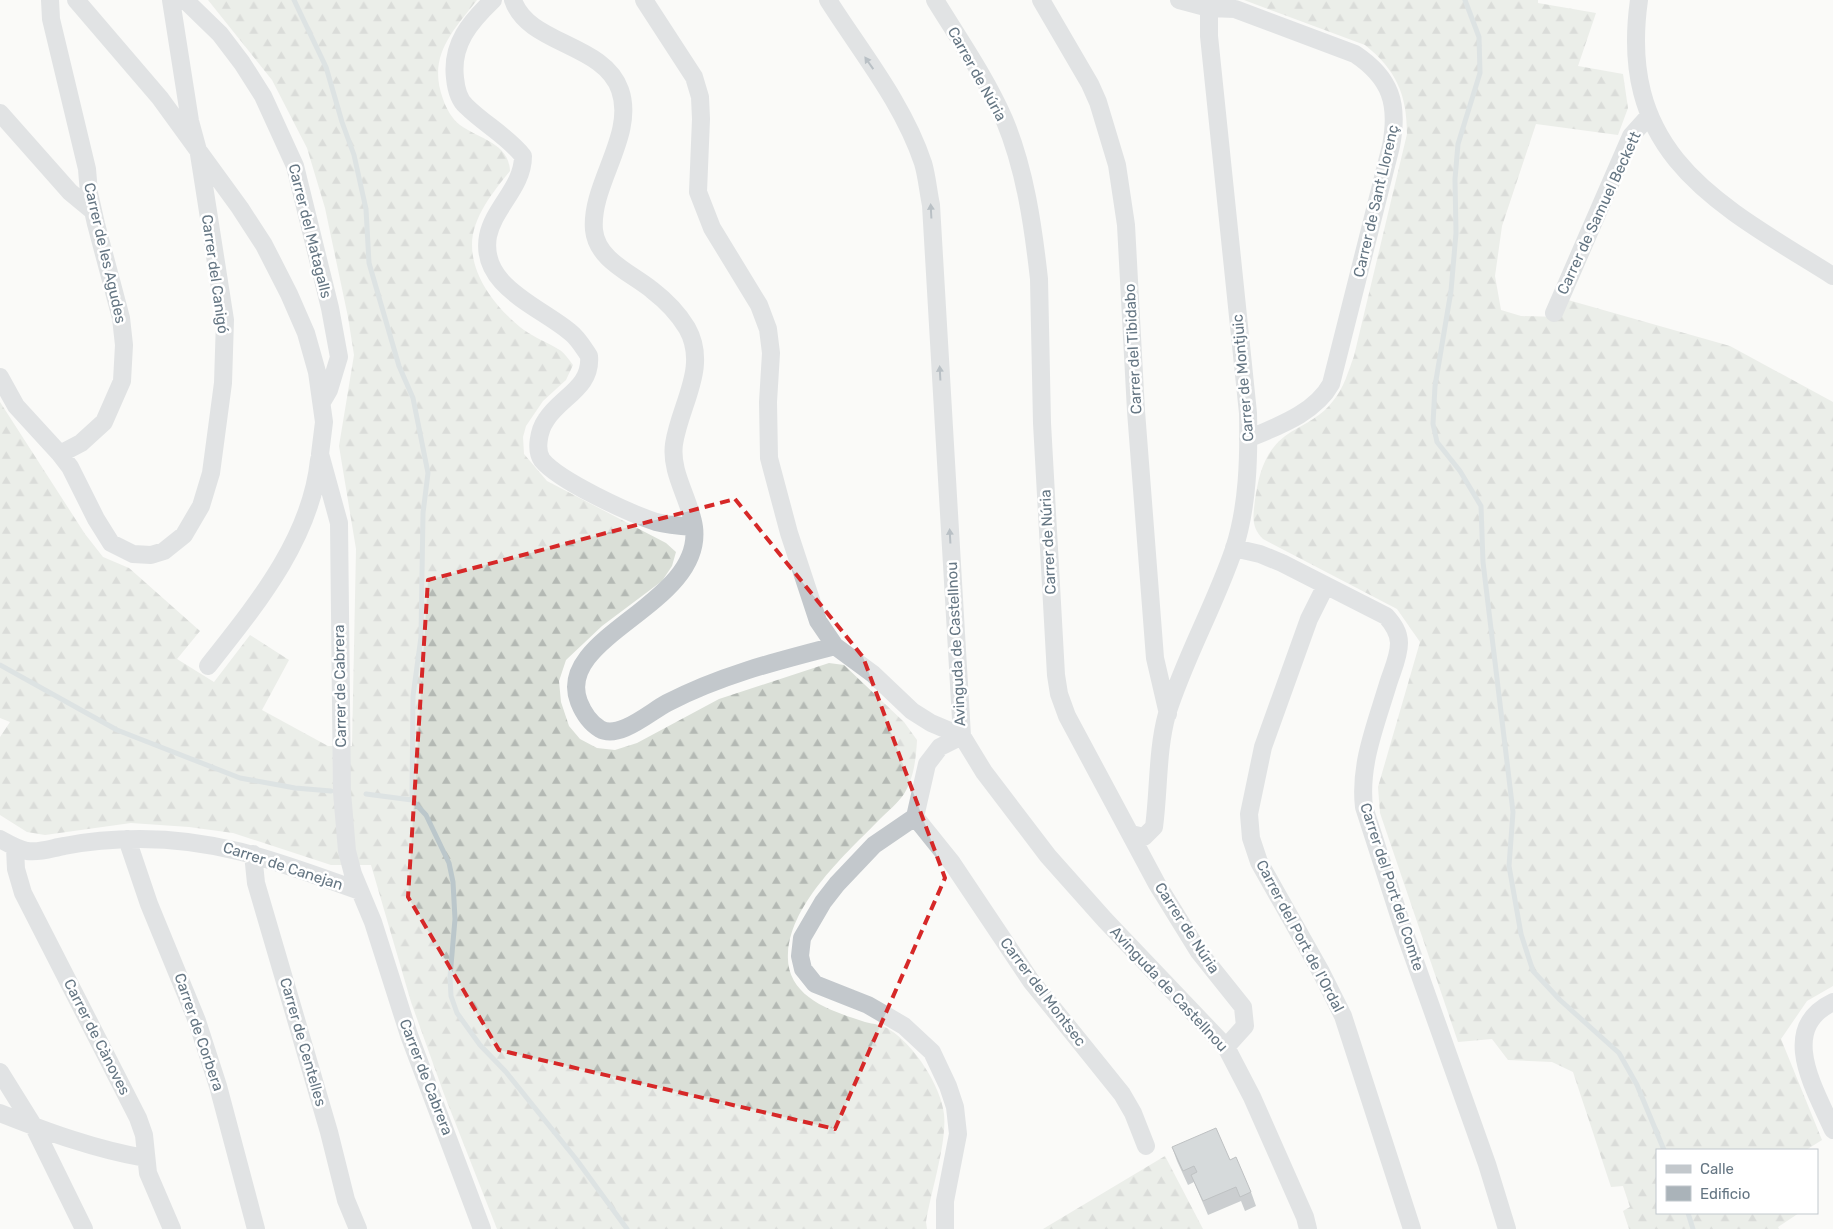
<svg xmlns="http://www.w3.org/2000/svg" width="1833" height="1229" viewBox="0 0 1833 1229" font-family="Rubik,sans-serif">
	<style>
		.forest { fill: url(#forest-firs) }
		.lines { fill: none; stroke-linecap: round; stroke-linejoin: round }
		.stream { stroke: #bbc7cb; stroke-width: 5 }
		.minor { stroke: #c3c8cc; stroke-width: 18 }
		.wall { fill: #929a9f }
		.building { fill: #aab3b9; stroke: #777d82 }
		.oneway { fill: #6a7a87 }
		.marked { fill: none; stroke: #d62828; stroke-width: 4; stroke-dasharray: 10 6; stroke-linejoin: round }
		.labels { text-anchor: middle; stroke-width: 5; stroke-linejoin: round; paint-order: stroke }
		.street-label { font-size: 15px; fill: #657683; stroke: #fff }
	</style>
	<defs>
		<pattern id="forest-firs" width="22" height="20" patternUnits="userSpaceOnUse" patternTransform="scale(1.25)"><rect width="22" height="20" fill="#dadfd7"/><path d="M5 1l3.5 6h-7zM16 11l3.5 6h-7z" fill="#b4b9b4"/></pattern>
	</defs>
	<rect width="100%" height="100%" fill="#fafaf8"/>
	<path class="forest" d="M208,0H477C453,31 427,56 443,99C446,108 452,119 460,125C479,139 509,143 510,171C494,191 472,217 472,245C472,279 499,311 524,330C535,338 547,342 558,349C564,352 569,360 573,365L566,380L543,401L526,426L523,437L524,454L547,481L666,543L676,552L672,566L662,581L602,626L566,660L559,681L561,702L569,726L580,739L597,748L615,750L637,743L719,699L829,663L844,665L904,722L917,740C916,758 914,778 904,794C898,803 888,811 880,819C847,853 791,902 788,953C785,997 831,1011 865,1022C873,1024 884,1025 890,1030C914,1045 941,1086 944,1114C947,1143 931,1191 926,1222L927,1229H497L444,1094L411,1002L371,865H331L233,833L189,827L131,823L45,835L27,832L0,815V737L10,722L0,718V402L85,534L103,557L129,568L200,631L177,659L214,682L250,635L289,660L262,710L328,746H352L356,549L339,446L354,355L348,317L325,208L307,148L272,80Z
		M1244,0H1538V3L1596,13L1578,66L1623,74L1628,108L1618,135L1536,124L1502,226L1495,276L1501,310L1521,316L1560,317L1568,300L1730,346L1833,402V986L1807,1001L1781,1039L1822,1140L1806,1150H1657V1213H1799L1778,1227L1779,1229H1629L1623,1211L1630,1207L1623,1186L1611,1187L1573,1072L1552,1062L1508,1060L1492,1039L1458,1042L1380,813L1378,787L1420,642L1397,609L1263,539C1251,527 1253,517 1255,500C1259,473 1265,448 1291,432C1306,423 1322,416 1333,401C1344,388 1348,372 1354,356L1407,134C1407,94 1396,70 1365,45Z
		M1165,1156L1203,1229H1043Z"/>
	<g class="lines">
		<path class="stream" d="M294,0L326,67L342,122L354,155L366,209L369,263L399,366L413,398L428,473L423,513L421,637L413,696L412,800
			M1465,0L1479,37L1480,73L1458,144L1455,179L1456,233L1451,291L1435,386L1433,424L1437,442L1460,471L1481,506L1483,562L1513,812L1509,866L1521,934L1533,971L1560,1000L1619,1053L1637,1085L1664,1150
			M0,665L117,730L240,778L295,788L331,791
			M366,794L412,800L426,815L449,863L453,882L455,919L450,977L451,996L457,1013L480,1045L506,1072L576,1159L627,1229
			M1688,1213L1693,1229"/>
		<path class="minor" d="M50,0L51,19L87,169L89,193L96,224L121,318L124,345L122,381L104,422L81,443L60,454
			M76,0L160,98L240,208L264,245L289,294L306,333L317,372L324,422L320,454L339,523L342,792L347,851L353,874L373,922L409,1035L482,1229
			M185,0L220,34L242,63L263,96L295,166L330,308L339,357L329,390L322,402
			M493,0C470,22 451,44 455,78C456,88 458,99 466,106C484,124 507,136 523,156C523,187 494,207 488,236C479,286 539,306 570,332C578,338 583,347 589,356C592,388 560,397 546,420C539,430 535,450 542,460C559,481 629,513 656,522C668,525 681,526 694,527
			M513,0C528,45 604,43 620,90C636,135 590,184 594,230C597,260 631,273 652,290C665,300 678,313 687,328C709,367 680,404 674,444C670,473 690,499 694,527C704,605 553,636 579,702C583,712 590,723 600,729C619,740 650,712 667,703C721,675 777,661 835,646
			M644,0L694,77L700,97L701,119L698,192L712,228L759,305L768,329L771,353L768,402L769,458L789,533L818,621L835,646L873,674L912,711L931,723L962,736
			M828,0C861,52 903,103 923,163C927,176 928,191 931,205L962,736L984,772L1048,856L1105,920L1226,1047L1252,1097L1305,1217L1308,1229
			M935,0C959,39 986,78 1004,119C1025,169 1033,225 1039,279L1042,423L1056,675L1059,694L1067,716L1157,884L1199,952L1243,1007L1245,1026L1226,1047
			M1041,0L1090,84L1098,102L1117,165L1126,225L1136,411L1155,658L1168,714
			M1179,0L1209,8L1235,9L1355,54C1391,78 1399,104 1391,146L1331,384C1315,413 1278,426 1248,439
			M1639,0C1617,156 1718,204 1833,276
			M0,113L70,192L93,211
			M1554,313L1631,136L1649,116
			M0,377L16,406L60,454L70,467L96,519L111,543L133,554L151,555L164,551L184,535L201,506L211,473L223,383L225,320L199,154L190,121L171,0
			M1234,548L1260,554L1282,563L1386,616C1393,624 1399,632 1399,643C1399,657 1392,671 1388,684C1376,724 1359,765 1364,807L1402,925L1487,1164L1507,1229
			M1325,587L1309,619L1263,747L1249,814L1251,838L1259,862L1321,972L1343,1016L1412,1229
			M208,666C256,605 311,539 319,460
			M915,817L952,863L1031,981L1122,1094L1133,1113L1146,1146
			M1131,834L1144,837L1154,827C1159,790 1157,750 1167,714C1185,657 1215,605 1234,549C1248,506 1249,457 1248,413L1209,36V8
			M0,839C9,844 17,849 27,851C41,853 52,848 64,846C89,841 115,839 140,839C223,839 283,864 360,891
			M127,839L149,904L197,1021L218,1086L256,1229
			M15,848L16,869L23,893L138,1118L144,1135L148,1173L172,1229
			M253,854L256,883L329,1132L346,1200L358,1229
			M1833,1002C1777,1029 1815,1089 1833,1130
			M0,1072L33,1125L84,1229
			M0,1113C48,1132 94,1149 145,1158
			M945,1229V1201L958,1134L955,1107L948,1086L932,1052L904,1026L887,1016L868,1005L815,984L803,969L800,956L802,938L823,902L837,884L874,845L915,817L927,764L940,747L962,736"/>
	</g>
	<path class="wall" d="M1172,1147L1230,1160L1251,1192L1256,1206L1245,1211L1241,1201L1208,1215L1194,1182L1188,1185L1177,1161Z"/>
	<path class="building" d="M1216,1128L1230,1160L1236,1157L1251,1192L1240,1197L1236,1187L1203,1201L1191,1175L1197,1172L1194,1166L1183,1171L1172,1147Z"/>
	<defs><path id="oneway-solid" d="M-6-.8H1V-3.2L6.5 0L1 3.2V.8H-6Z" transform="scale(1.25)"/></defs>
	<g class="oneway">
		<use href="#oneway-solid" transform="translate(869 63) rotate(-125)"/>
		<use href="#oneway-solid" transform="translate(931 211) rotate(-93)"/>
		<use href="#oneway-solid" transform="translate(940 373) rotate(-93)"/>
		<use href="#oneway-solid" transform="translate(950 536) rotate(-93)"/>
	</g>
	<path d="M0 0H1833V1229H0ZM735,499L863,657L945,878L835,1129L499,1050L408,897L428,580Z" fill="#fafaf8" fill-opacity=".55" fill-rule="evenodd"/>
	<path class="marked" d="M735,499L863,657L945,878L835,1129L499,1050L408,897L428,580Z"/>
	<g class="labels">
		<g class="street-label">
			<text transform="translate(977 74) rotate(61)" y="5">Carrer de Núria</text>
			<text transform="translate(1376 201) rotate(-77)" y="5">Carrer de Sant Llorenç</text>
			<text transform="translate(1599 213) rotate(-65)" y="5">Carrer de Samuel Beckett</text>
			<text transform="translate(310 231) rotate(76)" y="5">Carrer del Matagalls</text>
			<text transform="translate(105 253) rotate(77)" y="5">Carrer de les Agudes</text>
			<text transform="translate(215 274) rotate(82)" y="5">Carrer del Canigó</text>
			<text transform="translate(1133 349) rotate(-93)" y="5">Carrer del Tibidabo</text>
			<text transform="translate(1243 378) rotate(-95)" y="5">Carrer de Montjuic</text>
			<text transform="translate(1048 542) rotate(-93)" y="5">Carrer de Núria</text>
			<text transform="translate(956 644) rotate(-93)" y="5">Avinguda de Castellnou</text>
			<text transform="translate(340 686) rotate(-91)" y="5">Carrer de Cabrera</text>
			<text transform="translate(283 866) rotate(18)" y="5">Carrer de Canejan</text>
			<text transform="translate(1392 887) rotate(72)" y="5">Carrer del Port del Comte</text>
			<text transform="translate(1187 928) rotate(57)" y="5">Carrer de Núria</text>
			<text transform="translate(1300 936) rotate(62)" y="5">Carrer del Port de l'Ordal</text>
			<text transform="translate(1169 989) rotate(47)" y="5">Avinguda de Castellnou</text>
			<text transform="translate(1043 992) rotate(53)" y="5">Carrer del Montsec</text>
			<text transform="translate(199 1032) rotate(71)" y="5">Carrer de Corbera</text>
			<text transform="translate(97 1037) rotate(63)" y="5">Carrer de Cànoves</text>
			<text transform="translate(303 1042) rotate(74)" y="5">Carrer de Centelles</text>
			<text transform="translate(426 1077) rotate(69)" y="5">Carrer de Cabrera</text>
		</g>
	</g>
	<rect x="1656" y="1149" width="162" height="65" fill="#ffffff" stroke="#c1c8cd"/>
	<rect x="1666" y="1165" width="25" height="8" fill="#c3c8cc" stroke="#c1c8cd"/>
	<text x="1700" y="1174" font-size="15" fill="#657683">Calle</text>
	<rect x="1666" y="1186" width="25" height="15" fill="#aab3b9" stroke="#c1c8cd"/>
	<text x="1700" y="1199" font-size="15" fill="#657683">Edificio</text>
</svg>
